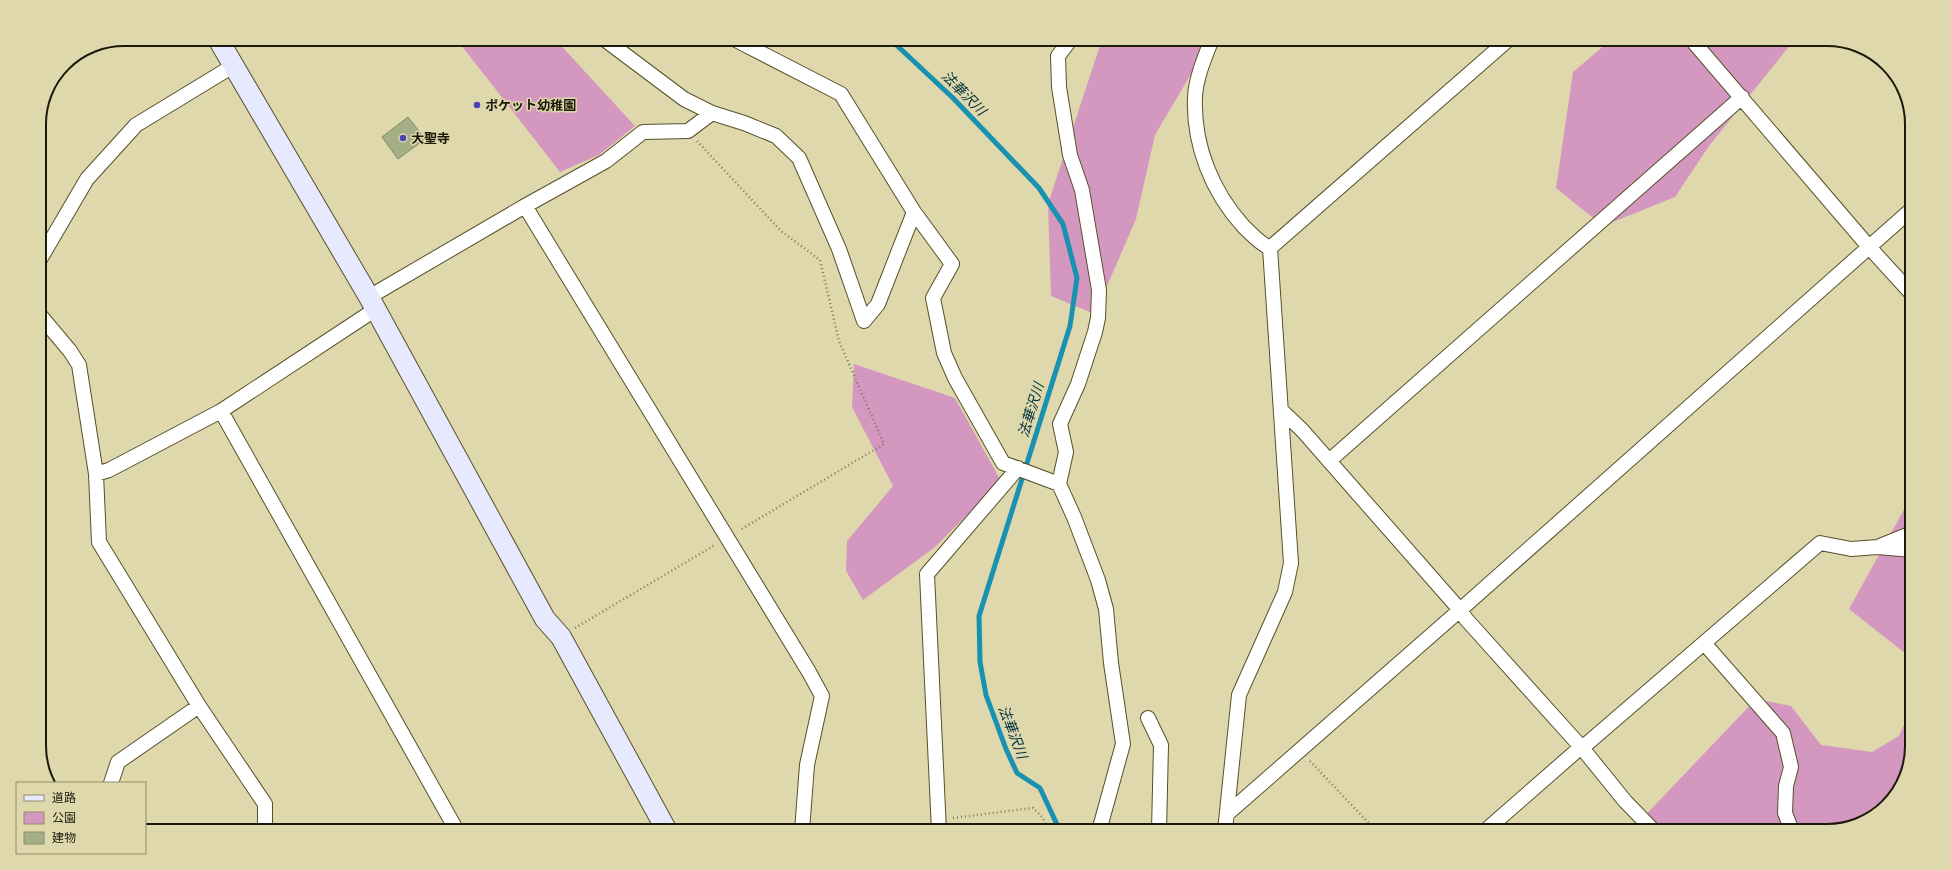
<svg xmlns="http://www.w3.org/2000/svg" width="1951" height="870" viewBox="0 0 1951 870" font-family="'Libre Baskerville','Noto Sans JP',serif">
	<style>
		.green { fill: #d498c0 }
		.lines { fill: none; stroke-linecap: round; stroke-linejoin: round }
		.stream { stroke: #1892b0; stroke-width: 5 }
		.building { fill: #a4af86; stroke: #818b64 }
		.street-casing { stroke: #57502a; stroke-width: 16 }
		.secondary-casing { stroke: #57502a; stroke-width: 22 }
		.path { stroke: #7e7a5c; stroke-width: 2.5; stroke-dasharray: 1 3; stroke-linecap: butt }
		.street { stroke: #fff; stroke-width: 14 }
		.secondary { stroke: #e7e9fe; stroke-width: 20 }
		.poi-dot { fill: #4b42b9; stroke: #dfd8ad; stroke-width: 1.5 }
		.labels { text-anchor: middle; stroke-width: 3; stroke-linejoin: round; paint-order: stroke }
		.poi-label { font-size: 13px; font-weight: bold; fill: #1b1909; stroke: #dfd8ad; text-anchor: start }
		.water-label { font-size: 14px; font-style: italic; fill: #00323e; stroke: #dfd8ad }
		.rim { fill: none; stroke: #1b1909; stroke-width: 2 }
	</style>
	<rect width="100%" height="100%" fill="#dfd8ad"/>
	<path class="green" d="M469,39H555L635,126L599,155L560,172L461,45Z
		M1102,39H1215L1191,74L1155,135L1136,219L1095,314L1051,296L1048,204Z
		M1612,39H1795L1709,146L1675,197L1603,226L1556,188L1573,72Z
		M854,364L955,398L1001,481L935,547L863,600L846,571L847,541L893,486L852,407Z
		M1912,495V675L1906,654L1849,609Z
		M1756,699L1791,706L1821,745L1872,752L1899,736L1912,707V746L1905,779L1875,817L1827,831H1634L1637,824Z"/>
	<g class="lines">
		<path class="stream" d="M890,39L953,98L1039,188L1063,224L1077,278L1070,326L979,616L980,662L986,695L1006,749L1017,773L1040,788L1060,831"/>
	</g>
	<path class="building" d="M408,117L425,139L398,159L382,137Z"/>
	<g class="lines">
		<defs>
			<path id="street" d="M604,39L684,99L712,113L744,123L776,136L799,158L839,249L864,321L878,304L914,212
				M734,39L841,94L914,212L952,264L933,298L944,353L955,378L1003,463L1059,484
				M1071,39L1058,56L1059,87L1070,155L1082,190L1099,290L1098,318L1095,332L1078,384L1060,424L1066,452L1059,484L1074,517L1098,580L1106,609L1111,663L1123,744L1099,831
				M1212,39C1205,57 1196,77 1195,97C1193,145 1212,192 1244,227C1253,235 1259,243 1270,248
				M1691,39L1869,247L1912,294
				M525,206L809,672L822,696L807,765L802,831
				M1270,248L1509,39
				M39,261L87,179L136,125L233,66
				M369,297L525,206L606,161L643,132L688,131L712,113
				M39,314L70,351L79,365L96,474L99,542L199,706L265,804V831
				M1281,410L1302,430L1460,610L1466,619L1582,748L1625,801L1654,831
				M221,411L457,831
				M1329,461L1742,97
				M96,474L109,470L221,411L376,309
				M1880,546L1912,533
				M1704,643L1783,733L1791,767L1786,786L1785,813L1792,831
				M1148,718L1161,745L1159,831
				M1582,748L1820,543L1851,549L1878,547L1912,550
				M111,783L118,762L199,706
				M1227,814L1460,610L1912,209
				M939,831L927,574L1018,468
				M1225,831L1239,695L1285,592L1291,563L1270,248
				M1485,831L1581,747"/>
			<path id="secondary" d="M218,39L369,297L545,619L561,637L667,831"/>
		</defs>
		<use href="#street" class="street-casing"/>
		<use href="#secondary" class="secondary-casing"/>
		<path class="path" d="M697,141L781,231L820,260L839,341L884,444L740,530
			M575,628L715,545
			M1310,761L1376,831
			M953,818L1033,808L1043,818L1049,831"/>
		<use href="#street" class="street"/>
		<use href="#secondary" class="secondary"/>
	</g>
	<g class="poi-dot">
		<circle cx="477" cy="105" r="4"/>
		<circle cx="403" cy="138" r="4"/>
	</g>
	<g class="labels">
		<g class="poi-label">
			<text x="485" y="110">ポケット幼稚園</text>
			<text x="411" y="143">大聖寺</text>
		</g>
		<g class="water-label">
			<text transform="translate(964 93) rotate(45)" y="5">法華沢川</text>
			<text transform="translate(1031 410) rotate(-73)" y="5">法華沢川</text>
			<text transform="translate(1013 732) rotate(69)" y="5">法華沢川</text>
		</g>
	</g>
	<path d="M0 0H1951V870H0ZM124 46H1827A78 78 0 0 1 1905 124V746A78 78 0 0 1 1827 824H124A78 78 0 0 1 46 746V124A78 78 0 0 1 124 46Z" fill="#dfd8ad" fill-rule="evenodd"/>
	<path class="rim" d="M124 46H1827A78 78 0 0 1 1905 124V746A78 78 0 0 1 1827 824H124A78 78 0 0 1 46 746V124A78 78 0 0 1 124 46Z"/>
	<rect x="16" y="782" width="130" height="72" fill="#dfd8ad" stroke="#918c6b"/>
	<rect x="24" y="795" width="20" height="6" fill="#e7e9fe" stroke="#918c6b"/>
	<text x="52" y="802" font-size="12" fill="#1b1909">道路</text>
	<rect x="24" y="812" width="20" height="12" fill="#d498c0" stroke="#918c6b"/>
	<text x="52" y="822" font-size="12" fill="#1b1909">公園</text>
	<rect x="24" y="832" width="20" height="12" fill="#a4af86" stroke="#918c6b"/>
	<text x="52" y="842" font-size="12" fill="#1b1909">建物</text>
</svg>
